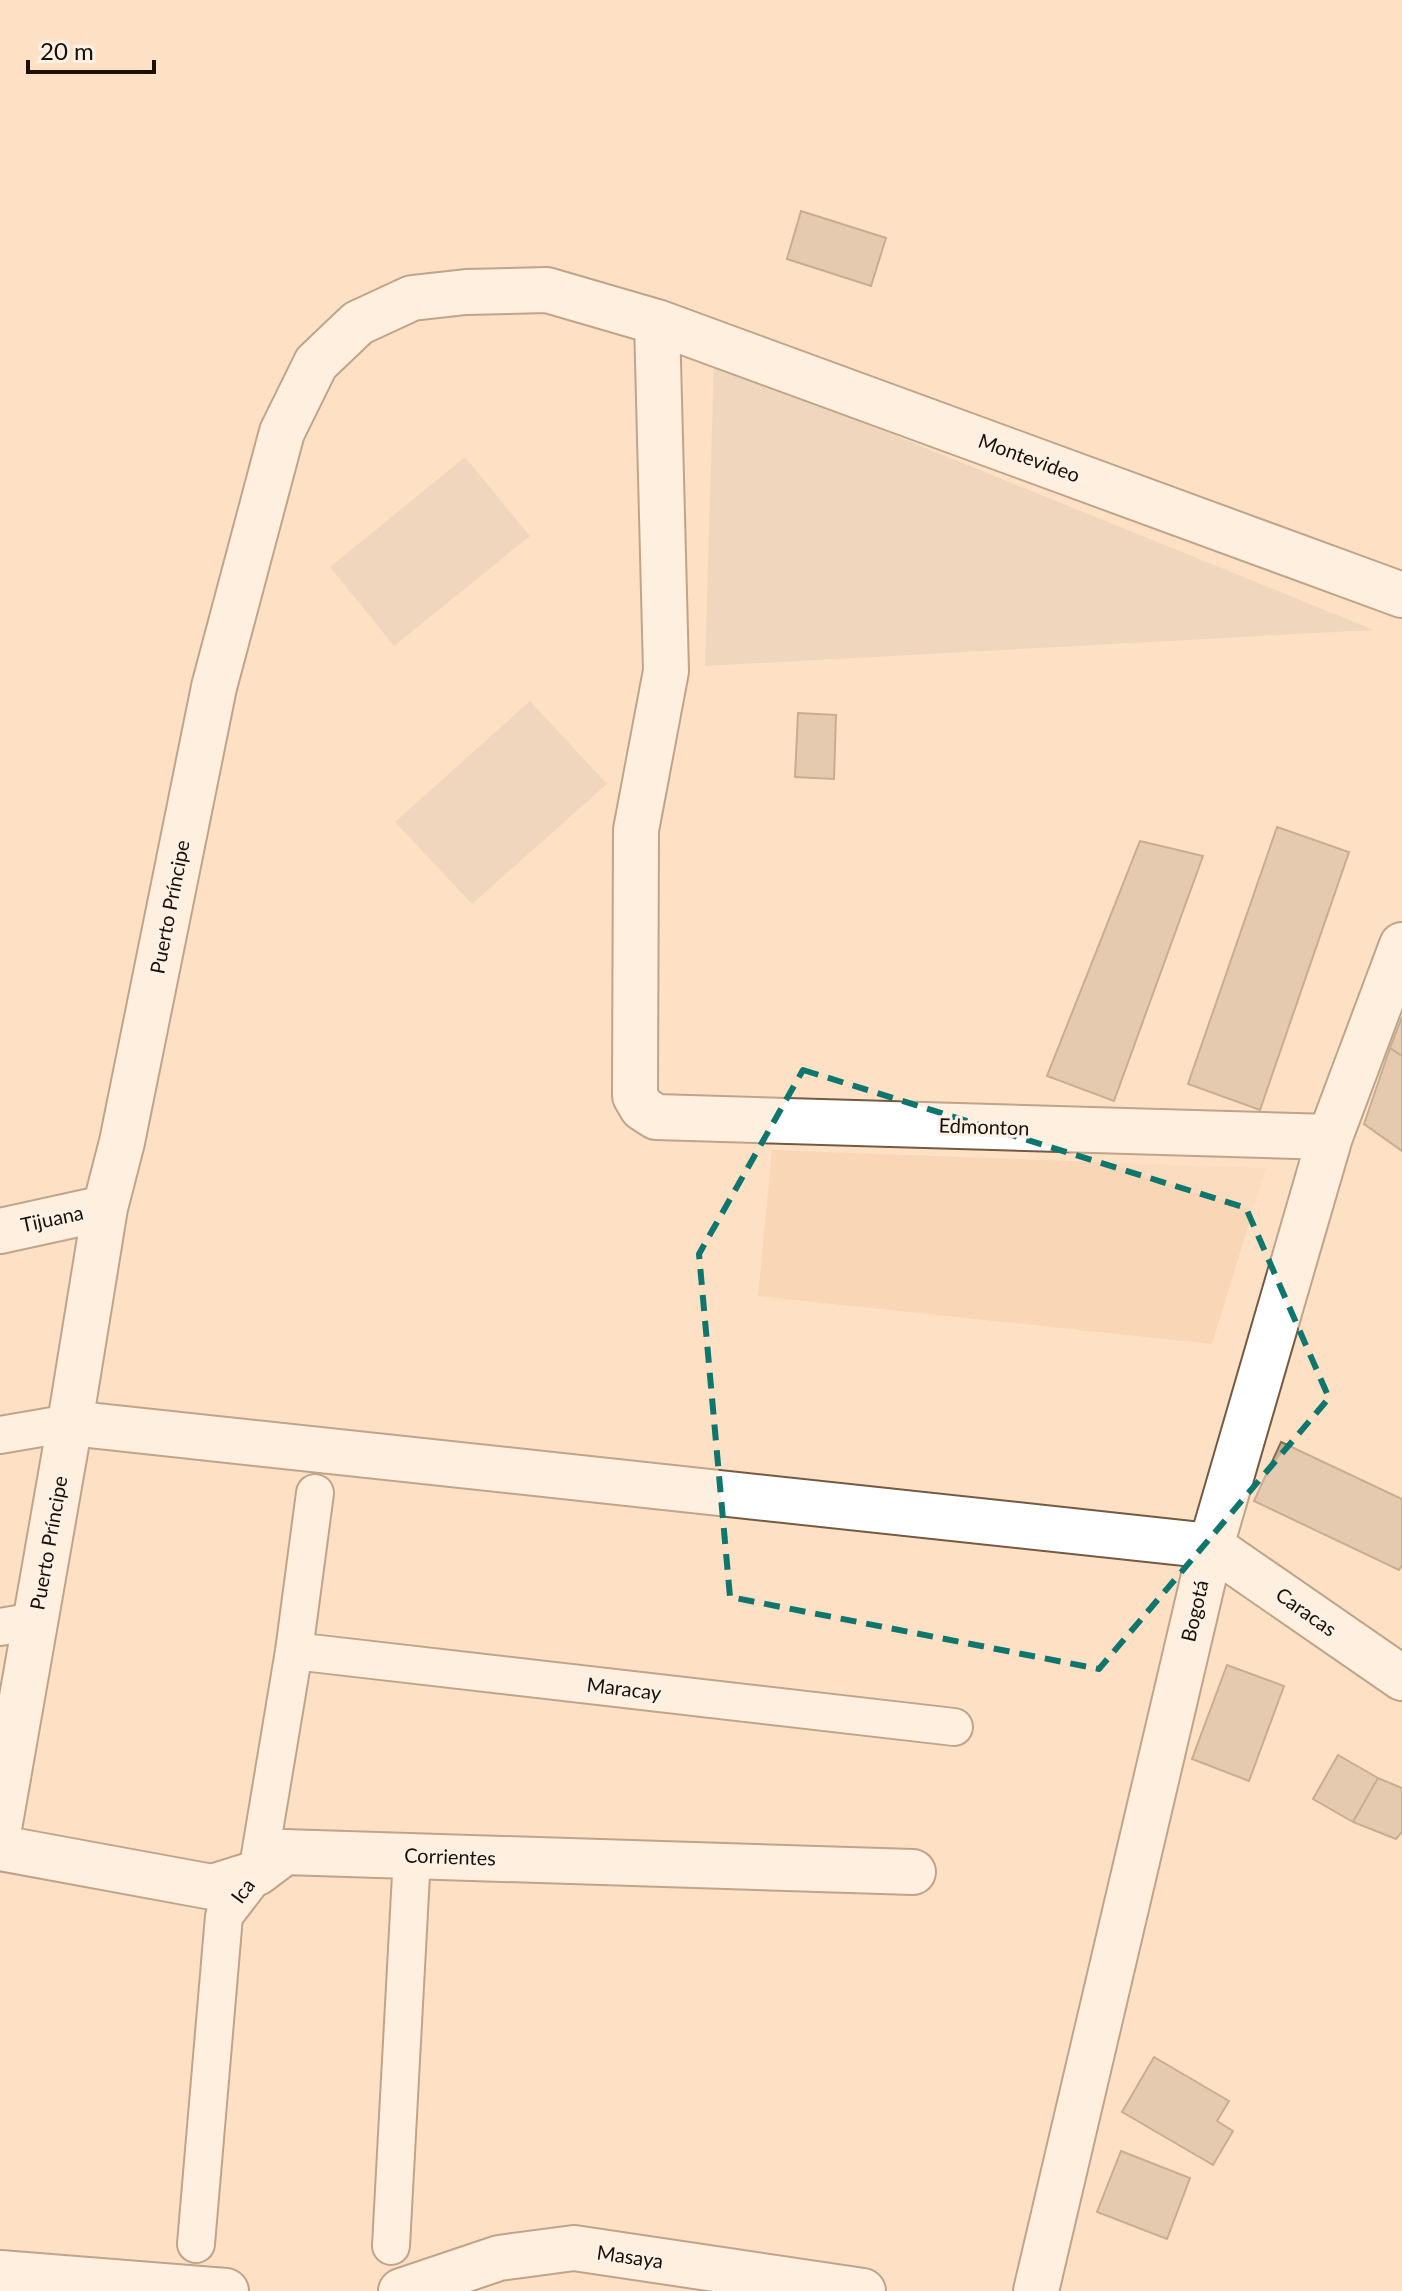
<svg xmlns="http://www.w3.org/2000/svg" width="1402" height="2291" viewBox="0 0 1402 2291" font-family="Lato,sans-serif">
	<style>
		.built { fill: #f9d6b5 }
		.green { fill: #dec8b3 }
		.building { fill: #caae94; stroke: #866d54; stroke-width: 2 }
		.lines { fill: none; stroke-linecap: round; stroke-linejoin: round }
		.pedestrian-casing { stroke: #735a42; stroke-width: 40 }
		.minor-casing { stroke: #735a42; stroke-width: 48 }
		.pedestrian { stroke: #fff; stroke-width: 36 }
		.minor { stroke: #fff; stroke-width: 44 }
		.marked { fill: none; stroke: #0f766e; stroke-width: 6; stroke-dasharray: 16 10; stroke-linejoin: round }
		.labels { text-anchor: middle; stroke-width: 6; stroke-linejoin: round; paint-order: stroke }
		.street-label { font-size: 20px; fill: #191006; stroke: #fdf1e6 }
	</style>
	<rect width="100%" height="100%" fill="#fee1c5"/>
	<path class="built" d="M772,1150L1266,1168L1212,1344L758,1296Z"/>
	<path class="green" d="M714,362L1374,630L705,666Z
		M465,457L530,536L394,646L330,567Z
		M530,701L607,784L472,904L395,822Z"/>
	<path class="building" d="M801,211L886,238L871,286L787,259Z
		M798,713L836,715L834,779L795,777Z
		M1277,827L1349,852L1260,1110L1188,1084Z
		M1140,841L1203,856L1114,1101L1047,1076Z
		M1402,1017V1056L1390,1048Z
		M1390,1048L1402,1056V1151L1364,1124Z
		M1281,1442L1402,1499V1565L1399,1570L1254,1501Z
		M1227,1665L1284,1686L1249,1781L1192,1759Z
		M1338,1755L1378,1778L1353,1822L1313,1799Z
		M1378,1778L1402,1788V1832L1396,1839L1353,1822Z
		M1154,2057L1229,2101L1217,2121L1233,2131L1213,2165L1122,2112Z
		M1121,2151L1190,2178L1167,2239L1097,2212Z"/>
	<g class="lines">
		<defs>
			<path id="pedestrian" d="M0,1435L70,1423
				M0,1627L35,1621
				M294,1651L954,1727
				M196,2244L224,1916L257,1873L294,1651L315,1493
				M391,2246L412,1856"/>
			<path id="minor" d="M657,322L666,671L636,830L635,1096L642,1108L656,1117L1330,1137
				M0,1231L105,1208
				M70,1423L1211,1546L1402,1678
				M0,1823L70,1423L105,1208L122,1142L214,687L282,432L316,363L358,323L412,298L466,292L547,290L657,322L1402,595
				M0,1848L212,1887L257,1873L285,1852L913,1872
				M0,2273L226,2291
				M401,2291L499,2258L574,2248L863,2291
				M1036,2291L1211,1546L1330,1137L1402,945"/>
		</defs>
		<use href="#pedestrian" class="pedestrian-casing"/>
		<use href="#minor" class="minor-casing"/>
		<use href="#pedestrian" class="pedestrian"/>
		<use href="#minor" class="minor"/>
	</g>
	<path d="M0 0H1402V2291H0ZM803,1070L1246,1208L1329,1398L1099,1669L730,1597L699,1254Z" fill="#fee1c5" fill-opacity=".55" fill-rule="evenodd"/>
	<path class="marked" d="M803,1070L1246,1208L1329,1398L1099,1669L730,1597L699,1254Z"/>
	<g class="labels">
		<g class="street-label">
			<text transform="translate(1029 458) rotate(20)" y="7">Montevideo</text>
			<text transform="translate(170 907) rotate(-79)" y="7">Puerto Príncipe</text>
			<text transform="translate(984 1127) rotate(2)" y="7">Edmonton</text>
			<text transform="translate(52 1219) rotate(-12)" y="7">Tijuana</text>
			<text transform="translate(49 1543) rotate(-80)" y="7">Puerto Príncipe</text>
			<text transform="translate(1195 1611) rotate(-77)" y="7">Bogotá</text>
			<text transform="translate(1306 1612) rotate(35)" y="7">Caracas</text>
			<text transform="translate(624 1689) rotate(7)" y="7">Maracay</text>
			<text transform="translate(450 1857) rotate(2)" y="7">Corrientes</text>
			<text transform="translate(243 1891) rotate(-53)" y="7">Ica</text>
			<text transform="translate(630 2257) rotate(8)" y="7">Masaya</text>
		</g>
	</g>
	<path d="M28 60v12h126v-12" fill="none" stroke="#191006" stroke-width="4"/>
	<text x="40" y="60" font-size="24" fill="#191006" stroke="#fdf1e6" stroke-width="6" paint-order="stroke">20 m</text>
</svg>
